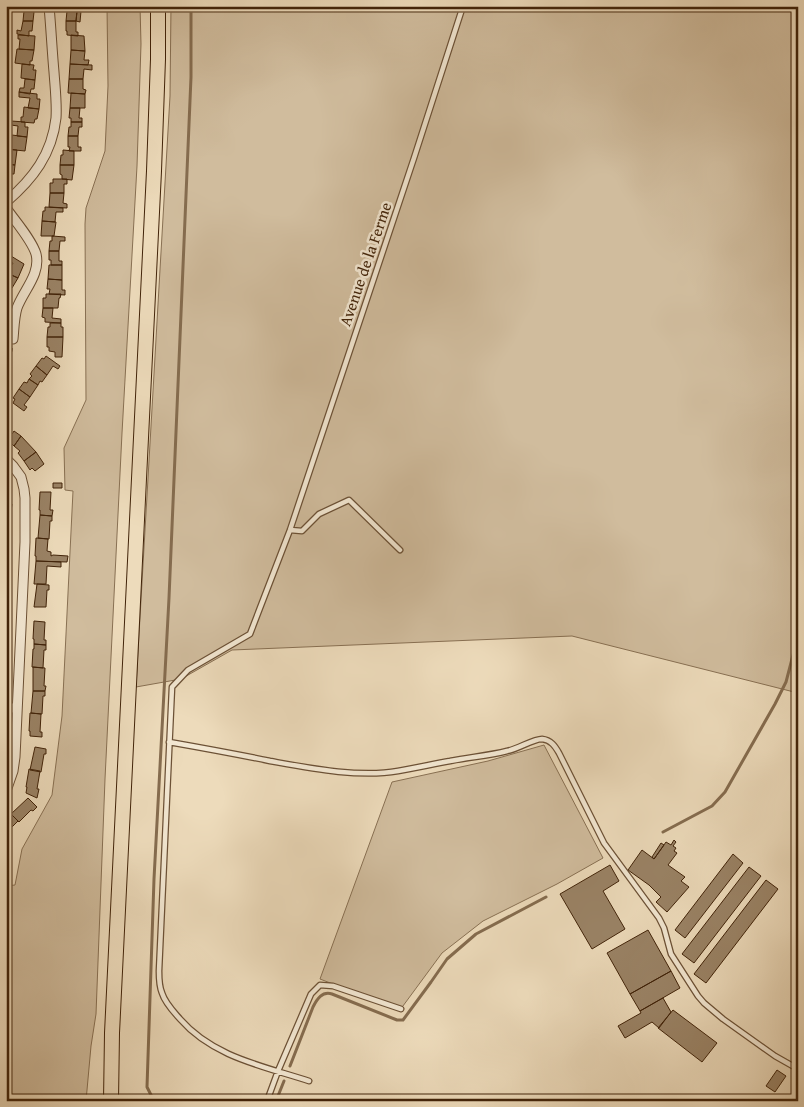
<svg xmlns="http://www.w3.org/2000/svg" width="804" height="1107" viewBox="0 0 804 1107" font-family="'Gentium Book Plus',serif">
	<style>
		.green { fill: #d0bc9d; stroke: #887053 }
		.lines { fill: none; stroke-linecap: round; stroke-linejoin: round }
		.stream { stroke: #856c4f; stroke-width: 3 }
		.building { fill: #9a8366; stroke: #412309 }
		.service-casing { stroke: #6c5136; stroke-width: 7 }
		.minor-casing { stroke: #6c5136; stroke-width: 11 }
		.primary-casing { stroke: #412309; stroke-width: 16 }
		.path { stroke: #412309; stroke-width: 2; stroke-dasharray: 4 2.5; stroke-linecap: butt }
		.service { stroke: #f3e8d3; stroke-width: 4.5 }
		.minor { stroke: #f3e8d3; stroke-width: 9 }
		.primary { stroke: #eddbbb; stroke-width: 14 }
		.labels { text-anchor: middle; stroke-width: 5; stroke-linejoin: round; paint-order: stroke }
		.street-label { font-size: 16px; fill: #412309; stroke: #f3e8d3 }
	</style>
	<rect width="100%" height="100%" fill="#eddbbb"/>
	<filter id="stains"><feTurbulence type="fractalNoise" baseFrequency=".004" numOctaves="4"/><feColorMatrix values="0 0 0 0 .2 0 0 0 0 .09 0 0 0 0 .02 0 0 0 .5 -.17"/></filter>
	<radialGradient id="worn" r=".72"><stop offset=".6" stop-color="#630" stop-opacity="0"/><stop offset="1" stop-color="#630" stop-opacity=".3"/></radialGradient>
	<path class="green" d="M107,6H140L141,44L137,166L122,433L105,779L96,1014L91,1046L86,1101H6V886L15,885L22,849L52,795L62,716L73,491L65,490L64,448L86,400L85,224L86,208L105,151L108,86Z
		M171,6H798V693L572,636L232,650L181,679L136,687L170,96Z
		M544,745L603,858L557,884L483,921L442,953L400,1010L320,979L392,782L488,761Z"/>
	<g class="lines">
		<path class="stream" d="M663,832L712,806L725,792L775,704L786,682L798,636
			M290,1066L313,1007C317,999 322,991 332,994L397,1020H403L431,982L447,959L476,934L546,897
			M154,1101L147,1087L154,879L169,598L191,77V6
			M276,1101L284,1081"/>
	</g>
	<path class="building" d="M14,6L32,7L31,11L34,12L33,21H23L24,11L13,10Z
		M69,7H79V11H77L76,21H66L67,11H68Z
		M77,11H81L80,22L76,21Z
		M23,21H33L32,31H29V36L17,34V30L21,31Z
		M66,21H76V32H78V36L67,35V31H66Z
		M18,35L35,36L34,50L19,49L20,39H18Z
		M71,35L84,36L85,51L71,50Z
		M17,49L34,50L32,61H30V65L15,63Z
		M71,50L85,51L84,60H89L88,65L70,64Z
		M22,64L34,65L33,70H36L35,80L21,78Z
		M70,64L92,65V70L84,69L83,79H69Z
		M25,79L35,80L34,89H31L30,94L19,92L20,88H24Z
		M69,79H83V89L86,90L85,94L68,93Z
		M19,92L37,94V99H40L39,109L28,108L30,98L19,97Z
		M71,93L85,94V108H70Z
		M24,107L39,109L37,119H35L34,123L21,122V117H23Z
		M70,108H80L79,118H82V122H71V118H69Z
		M11,121L25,122V127H28L27,137L17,136L18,126L11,125Z
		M71,122H82V127H79L78,136H68L69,127H71Z
		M12,135L27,137L25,151L6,149V145H11Z
		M68,136H78V147H81V151H69L70,147H68Z
		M6,149L17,150L15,165L6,164Z
		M63,150L74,151V165H60L61,155H63Z
		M6,164L15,165L14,174H11V178H8V183H6Z
		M60,165H74L72,180L62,179V175L60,174Z
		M53,179H67V184H64V193H50V183H53Z
		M50,193H64L63,203L67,204V208L49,207Z
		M45,207L63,208V212H56L55,222L42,221L43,211H45Z
		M42,221L56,222L54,236H41Z
		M52,236L65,237V241H60L59,251H49L50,241H52Z
		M49,251H59V261H62V265H51V260H49Z
		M11,256L24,264L18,278L7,273L13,263L8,261Z
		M49,265H62V280L48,279Z
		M7,273L18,278L12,288L10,287L8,291L6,290V275Z
		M48,279L62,280V290H65V295L49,294L50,289H47Z
		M46,294H61L60,298H59L58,308H43V298H46Z
		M43,308H53L52,318L61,319V323L45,322V318L42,317Z
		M50,323H61V327H63V337H47L48,327H50Z
		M47,337H63L62,357H55V352L49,351V347H47Z
		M46,356L60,366L58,369L53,366L47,375L36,366L42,358L44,359Z
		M36,366L47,375L42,382L40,381L38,385L29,379L32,376L30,374Z
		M29,379L38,385L30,397L19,389L24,382L27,383Z
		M19,389L30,397L24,405L27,407L24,411L13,403L15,399L13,398Z
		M6,431H7L12,434L14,431L21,436L14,446L11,443L9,446L6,444Z
		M21,436L36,452L24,461L18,453L20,451L14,446Z
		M36,452L44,464L35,471L32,468L30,470L24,461Z
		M53,483H62V488H53Z
		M40,492H51L50,510H53L52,516L40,515V510H39Z
		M6,503L12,504L10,519L6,518Z
		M40,515L52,516V521H50L49,539L38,538Z
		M36,538L48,539L47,551L51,552V556L53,555L68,556L67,562L36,561V556H35Z
		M36,561L61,562V567L47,566L46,584H34Z
		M37,584L49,585V590H47L46,607H34Z
		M34,621L45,622L44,640H46V645L34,644V639H33Z
		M34,644L46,645V650H44L43,668L32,667L33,649H34Z
		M33,667L45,668L44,686H46L45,691H33Z
		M33,691H45V696H43L42,714L31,713Z
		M30,713L41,714L40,732H42V737L30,736V731H29Z
		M35,747L46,749V754H44L41,772L30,770Z
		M29,769L40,771L37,789H39L37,798L26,793L27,787H26Z
		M28,798L37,807L33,811L31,810L19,822L11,814Z
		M10,813L18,821L6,833V817Z
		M674,840L676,842L673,846L676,848L674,851L677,853L668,865L685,877L681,881L689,887L667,912L656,902L661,897L649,885L628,870L642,850L654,859L666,842L671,845Z
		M661,843L664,845L654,859L652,857Z
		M733,854L743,863L685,938L675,930Z
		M610,865L619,881L603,891L625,929L592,949L560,894Z
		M749,867L761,876L694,963L682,954Z
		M766,880L778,889L706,983L694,974Z
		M648,930L671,971L630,994L607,953Z
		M671,971L680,988L640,1011L630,994Z
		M663,998L671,1012L659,1028L652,1022L625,1038L618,1026L641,1013L640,1011Z
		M673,1010L717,1043L702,1062L658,1028Z
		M777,1070L786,1076L775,1092L766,1086Z"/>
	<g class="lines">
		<defs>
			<path id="service" d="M290,530L302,531L319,514L349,500L400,550
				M169,742C203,748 236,754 270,761C309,768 359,778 398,771C416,768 433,764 450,761C469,757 488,756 507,751C518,749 533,739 542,739C551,740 555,746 559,753L604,843L659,918L664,928L671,954L698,996L704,1003L723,1019L775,1056L798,1069
				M309,1081C263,1066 213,1057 180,1019C173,1011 165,1003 162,993C159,986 159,978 159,971L172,687L188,670L250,634L290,530L414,158L463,6
				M267,1101L278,1071L311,994L320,985L333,986L401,1009"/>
			<path id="minor" d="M6,202C33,179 52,154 56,118C57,103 55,87 54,72C52,50 51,28 49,6
				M6,208C15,221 32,240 36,254C41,274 23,291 17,308C14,318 14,329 13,339
				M6,459L13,466L21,477L24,489L25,498V542L15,757L13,771L6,791
				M6,708H17"/>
			<path id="primary" d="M111,1101L112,1033L154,171L158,59V6"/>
		</defs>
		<use href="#service" class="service-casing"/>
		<use href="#minor" class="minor-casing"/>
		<use href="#primary" class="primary-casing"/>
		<path class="path" d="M6,370L9,365L12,348"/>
		<use href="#service" class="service"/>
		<use href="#minor" class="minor"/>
		<use href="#primary" class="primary"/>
	</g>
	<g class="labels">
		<g class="street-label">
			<text transform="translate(365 264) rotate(-71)" y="6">Avenue de la Ferme</text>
		</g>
	</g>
	<rect width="804" height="1107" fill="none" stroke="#eddbbb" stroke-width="25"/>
	<rect x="8" y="8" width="789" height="1092" fill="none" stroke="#412309" stroke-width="2.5"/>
	<rect x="12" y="12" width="779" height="1082" fill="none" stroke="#412309"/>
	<rect width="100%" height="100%" filter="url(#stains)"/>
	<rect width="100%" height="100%" fill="url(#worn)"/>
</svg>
